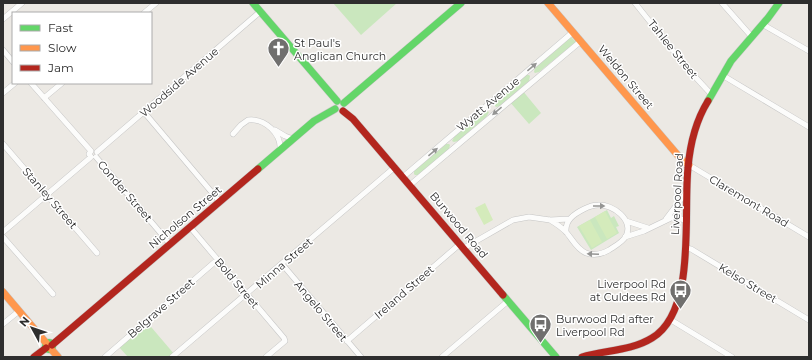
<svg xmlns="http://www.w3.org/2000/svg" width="812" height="360" viewBox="0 0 812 360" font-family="Montserrat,sans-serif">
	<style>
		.green { fill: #cae7be }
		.pitch { fill: #d4ebbb }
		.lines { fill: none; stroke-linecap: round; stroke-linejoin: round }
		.street-casing { stroke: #c5c5c5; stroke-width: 6 }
		.fast-casing { stroke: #c5c5c5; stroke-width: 8 }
		.slow-casing { stroke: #c5c5c5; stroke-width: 8 }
		.jam-casing { stroke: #c5c5c5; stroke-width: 8 }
		.street { stroke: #fcfcfb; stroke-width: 5 }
		.fast { stroke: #63d668; stroke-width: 7 }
		.slow { stroke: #ff974d; stroke-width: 7 }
		.jam { stroke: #b3261e; stroke-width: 7 }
		.oneway { fill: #959594 }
		.labels { text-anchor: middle; stroke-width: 3; stroke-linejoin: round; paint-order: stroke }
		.poi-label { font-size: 11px; fill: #2e2e2e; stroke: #fff; text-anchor: start }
		.street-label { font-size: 11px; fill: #2e2e2e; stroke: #fff }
	</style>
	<rect width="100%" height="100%" fill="#ece9e4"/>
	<path class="green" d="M333,3H397L361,35Z
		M571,37L576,42L539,72L535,73L534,72L535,68Z
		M526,75H529L530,76L529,81L500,106L496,107L494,105L496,101Z
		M522,90L541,113L529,124L509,101Z
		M487,111L489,112L487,116L458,141L454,142L452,141L454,137L483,112Z
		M446,144H449L450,145L449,149L418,175H415L414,174V171Z
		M607,210L611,218L614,216L619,226L616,227L619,233L591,250L577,227Z
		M146,321L175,355L172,357H128L118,346Z"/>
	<path class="pitch" d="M485,203L493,220L484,225L475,208Z
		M605,211L617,233L607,239L595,217Z
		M590,220L602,242L592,248L579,226Z"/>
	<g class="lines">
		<defs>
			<path id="street" d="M635,3L687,68L711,94
				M722,3L752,37
				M144,13L156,3
				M3,19L22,3
				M762,24L809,51
				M3,50L13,62
				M722,75L809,127
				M31,83L91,151L89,154L91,157
				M3,93L15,83
				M44,98L62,83
				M144,112L220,202
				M275,130L285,136L293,139
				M233,134L241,125L248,120C265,118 282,134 280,151
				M3,144L97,253
				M97,152L261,11
				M96,157L170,244
				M689,165L809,237
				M403,177L573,32
				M410,185L581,41
				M666,219L685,194
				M550,220C555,223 561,227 565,231C572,238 576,249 586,253C594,256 602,254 609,250C615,246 623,242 626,236C634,220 613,204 598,205C593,205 588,207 584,209C574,214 565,220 566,232
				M626,221L648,228
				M190,227L284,338L285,341L266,357
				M3,232L91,157
				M3,237L53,294
				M625,237L644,231L671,218H679L686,221
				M464,248L513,220L529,217L550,220L569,219
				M686,248L691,249L809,320
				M282,264L361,357
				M671,320L732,357
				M3,324L19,311
				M347,341L460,244
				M105,357L217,260
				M172,357L395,167
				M442,357L508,301"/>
			<path id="fast" d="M253,3L337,101
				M708,101L731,61L768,18L779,3
				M344,103L461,3
				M258,169L314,121L335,109
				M503,295L556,357
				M45.5 346a3.5 3.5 0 1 1 7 0a3.5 3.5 0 1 1-7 0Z"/>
			<path id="slow" d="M548,3L681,159L689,165
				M3,292L47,344
				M51,349L58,357"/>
			<path id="jam" d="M343,111L353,119L503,295
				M52,345L258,169
				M34,357L46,348
				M582,357C605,350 631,351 652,338C697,311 683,213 688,168C690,144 695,122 708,101"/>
		</defs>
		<use href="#street" class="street-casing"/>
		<use href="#fast" class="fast-casing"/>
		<use href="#slow" class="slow-casing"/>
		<use href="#jam" class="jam-casing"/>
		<use href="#street" class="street"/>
		<use href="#fast" class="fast"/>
		<use href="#slow" class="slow"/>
		<use href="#jam" class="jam"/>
	</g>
	<defs><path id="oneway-solid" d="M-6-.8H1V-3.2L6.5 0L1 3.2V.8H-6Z"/></defs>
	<g class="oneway">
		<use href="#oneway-solid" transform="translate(532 67) rotate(-40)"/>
		<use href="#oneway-solid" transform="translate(497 111) rotate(140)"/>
		<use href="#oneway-solid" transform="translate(433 152) rotate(-40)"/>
		<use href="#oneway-solid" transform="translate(599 206)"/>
		<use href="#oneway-solid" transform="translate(593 254) rotate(-178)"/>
	</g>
	<defs>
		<symbol id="church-pin" viewBox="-11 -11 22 30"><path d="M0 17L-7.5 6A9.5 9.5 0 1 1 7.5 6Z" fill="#706f6e" stroke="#fff"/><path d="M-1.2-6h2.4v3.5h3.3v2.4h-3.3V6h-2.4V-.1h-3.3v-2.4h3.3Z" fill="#fff"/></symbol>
		<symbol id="bus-pin" viewBox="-11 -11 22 30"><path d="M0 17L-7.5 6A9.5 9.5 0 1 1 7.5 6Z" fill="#706f6e" stroke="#fff"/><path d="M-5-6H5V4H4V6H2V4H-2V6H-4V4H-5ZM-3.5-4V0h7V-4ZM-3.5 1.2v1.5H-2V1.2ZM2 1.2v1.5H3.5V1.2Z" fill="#fff"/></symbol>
	</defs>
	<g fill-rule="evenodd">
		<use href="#church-pin" x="266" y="36" width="25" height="34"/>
		<use href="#bus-pin" x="668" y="278" width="25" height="34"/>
		<use href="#bus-pin" x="528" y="312" width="25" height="34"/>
	</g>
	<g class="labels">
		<g class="poi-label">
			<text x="294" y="47">St Paul's<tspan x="294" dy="13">Anglican Church</tspan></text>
			<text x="666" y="288" text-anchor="end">Liverpool Rd<tspan x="666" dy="13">at Culdees Rd</tspan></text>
			<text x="556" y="323">Burwood Rd after<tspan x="556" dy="13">Liverpool Rd</tspan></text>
		</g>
		<g class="street-label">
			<text transform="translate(673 49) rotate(51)" y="4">Tahlee Street</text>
			<text transform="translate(626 77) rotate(50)" y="4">Weldon Street</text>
			<text transform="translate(179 82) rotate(-41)" y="4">Woodside Avenue</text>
			<text transform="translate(488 104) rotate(-40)" y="4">Wyatt Avenue</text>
			<text transform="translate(125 191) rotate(49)" y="4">Conder Street</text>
			<text transform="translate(677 194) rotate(-87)" y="4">Liverpool Road</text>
			<text transform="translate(50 198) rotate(49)" y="4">Stanley Street</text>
			<text transform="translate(749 201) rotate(31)" y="4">Claremont Road</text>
			<text transform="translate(185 217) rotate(-40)" y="4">Nicholson Street</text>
			<text transform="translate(459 225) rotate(50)" y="4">Burwood Road</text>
			<text transform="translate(284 263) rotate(-41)" y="4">Minna Street</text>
			<text transform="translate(237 283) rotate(50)" y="4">Bold Street</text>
			<text transform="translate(748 283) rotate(31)" y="4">Kelso Street</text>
			<text transform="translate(404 292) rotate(-41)" y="4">Ireland Street</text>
			<text transform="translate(161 308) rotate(-41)" y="4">Belgrave Street</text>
			<text transform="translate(321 311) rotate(50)" y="4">Angelo Street</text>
		</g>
	</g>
	<rect width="812" height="360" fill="none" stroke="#2e2e2e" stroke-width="8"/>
	<rect x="12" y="12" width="140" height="72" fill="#ffffff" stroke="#ababab"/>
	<rect x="20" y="25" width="20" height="6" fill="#63d668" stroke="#ababab"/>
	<text x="48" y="32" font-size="12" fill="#2e2e2e">Fast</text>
	<rect x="20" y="45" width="20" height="6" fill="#ff974d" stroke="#ababab"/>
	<text x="48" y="52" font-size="12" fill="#2e2e2e">Slow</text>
	<rect x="20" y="65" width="20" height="6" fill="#b3261e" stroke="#ababab"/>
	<text x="48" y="72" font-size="12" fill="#2e2e2e">Jam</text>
	<g transform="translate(32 328) rotate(310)" stroke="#ffffff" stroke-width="3" paint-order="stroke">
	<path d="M0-3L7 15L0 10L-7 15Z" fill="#2e2e2e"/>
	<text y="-6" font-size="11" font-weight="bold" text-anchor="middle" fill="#2e2e2e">N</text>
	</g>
</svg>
